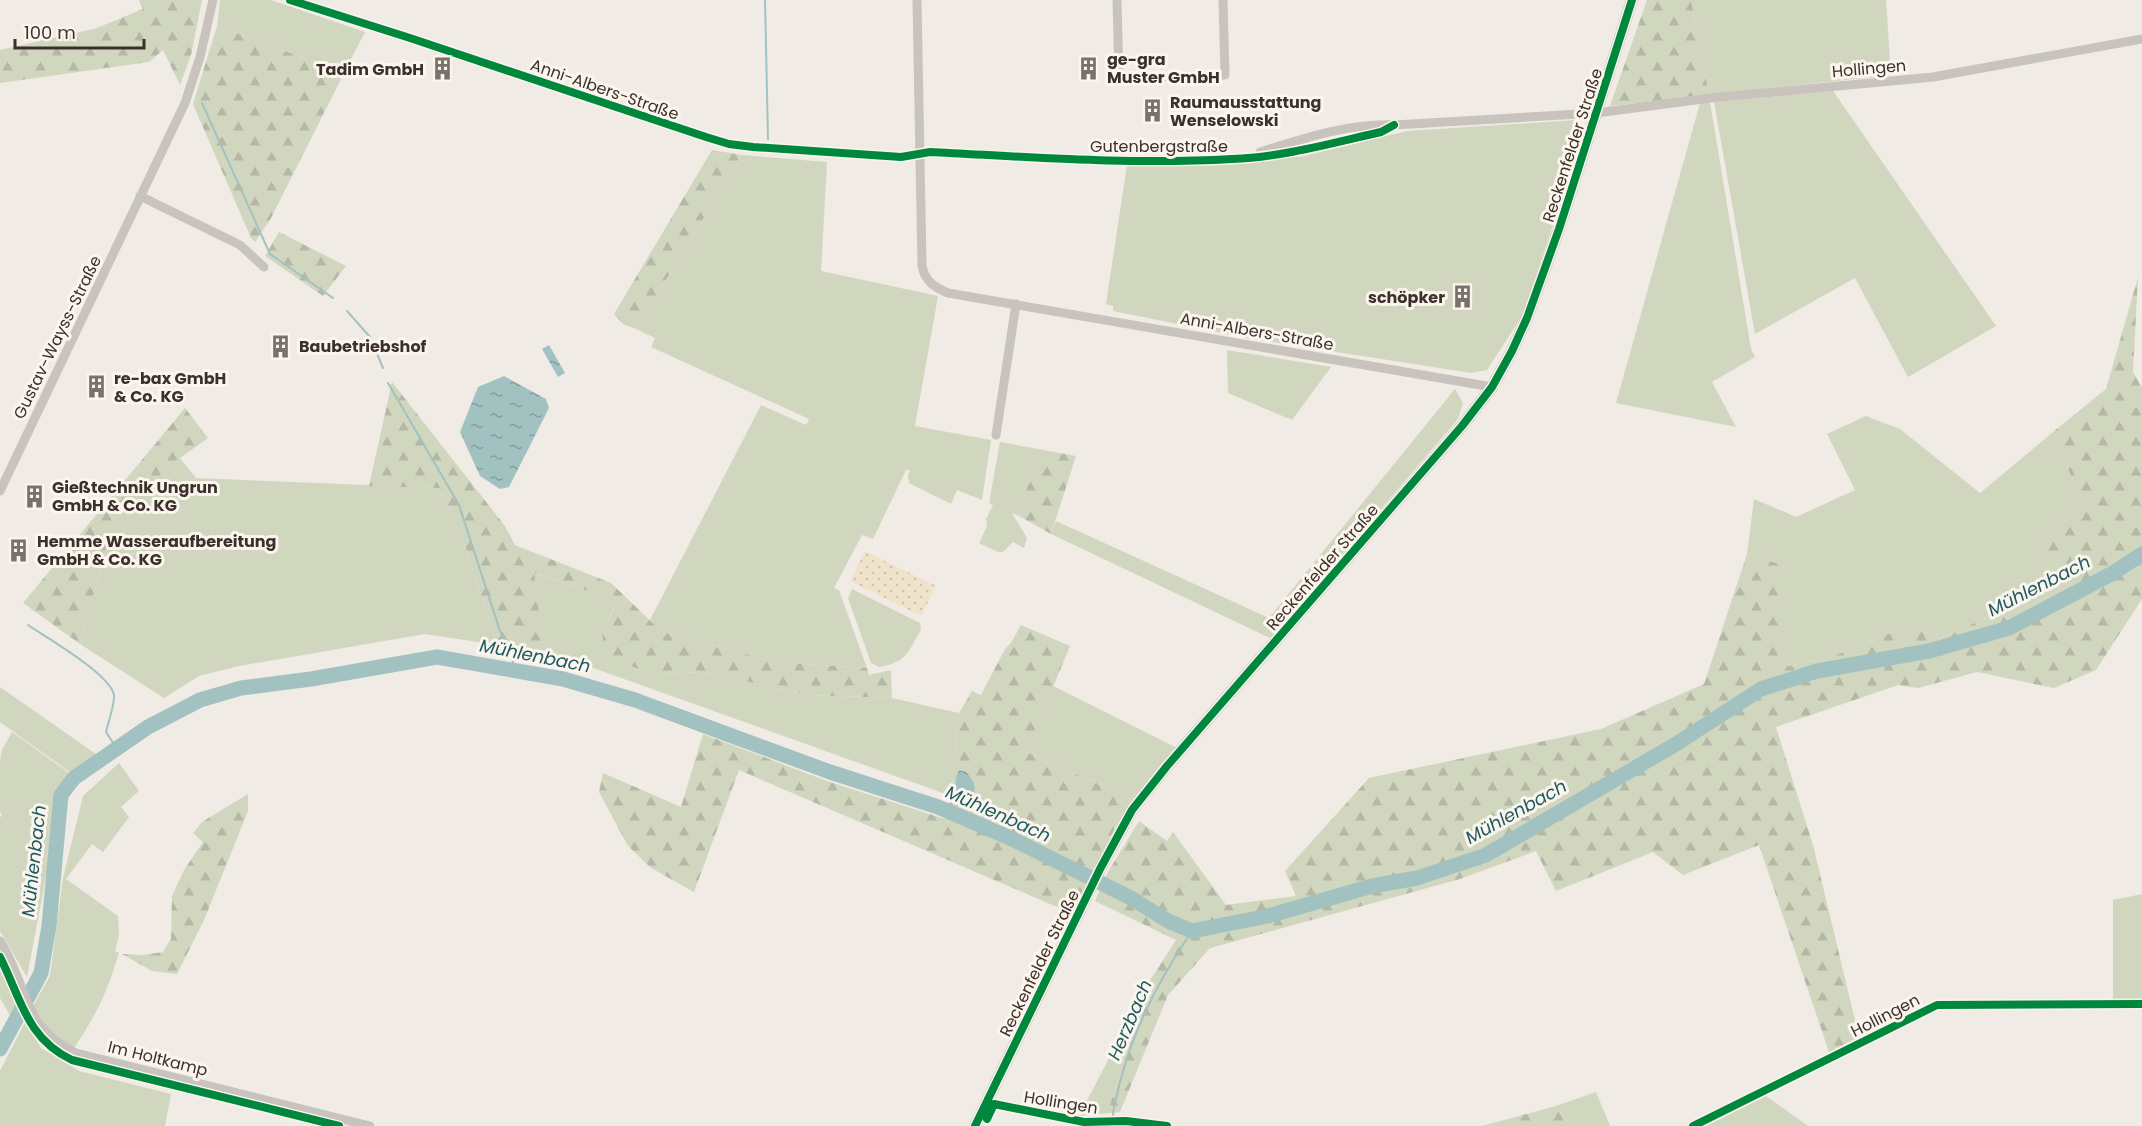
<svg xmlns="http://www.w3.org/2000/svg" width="2142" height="1126" viewBox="0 0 2142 1126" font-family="Poppins,sans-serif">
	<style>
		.grass { fill: #d1d6bf }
		.forest { fill: url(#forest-firs) }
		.sand { fill: url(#sand-dots) }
		.water { fill: url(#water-ripples) }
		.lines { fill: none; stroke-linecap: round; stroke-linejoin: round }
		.stream { stroke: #a1c2c1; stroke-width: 2 }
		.river { stroke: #a1c2c1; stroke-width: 15 }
		.minor { stroke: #c9c3be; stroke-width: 9 }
		.tertiary { stroke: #c9c3be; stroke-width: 12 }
		.cycleway-casing { stroke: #fbf5ee; stroke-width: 11 }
		.cycleway { stroke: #00873e; stroke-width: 8 }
		.labels { text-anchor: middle; stroke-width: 6; stroke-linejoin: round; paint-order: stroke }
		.poi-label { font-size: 16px; font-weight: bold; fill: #3b302b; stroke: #fbf5ee; text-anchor: start }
		.street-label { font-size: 16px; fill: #3b302b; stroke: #fbf5ee }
		.water-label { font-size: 18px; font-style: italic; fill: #1f5a5e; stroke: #fbf5ee }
	</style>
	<defs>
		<pattern id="forest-firs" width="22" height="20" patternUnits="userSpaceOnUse" patternTransform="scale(1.5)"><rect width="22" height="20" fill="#d1d6bf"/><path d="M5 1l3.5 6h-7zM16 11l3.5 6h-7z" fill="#b4b8a4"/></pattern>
		<pattern id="sand-dots" width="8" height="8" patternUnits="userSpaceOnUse" patternTransform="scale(1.5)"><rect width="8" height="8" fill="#efe3cc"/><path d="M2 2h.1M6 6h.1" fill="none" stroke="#cec3af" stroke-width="1.8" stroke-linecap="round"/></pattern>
		<pattern id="water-ripples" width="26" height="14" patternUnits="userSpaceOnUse" patternTransform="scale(1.5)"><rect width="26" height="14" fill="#a1c2c1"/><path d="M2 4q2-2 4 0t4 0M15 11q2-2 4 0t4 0" fill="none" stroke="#849e9d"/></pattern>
	</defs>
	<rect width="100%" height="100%" fill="#f0ebe5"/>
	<path class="grass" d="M220,0H271L365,32L344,73L217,26Z
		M1691,0H1886L1891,75L1709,95Z
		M1833,91L1996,326L1908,377L1855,278L1755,334L1714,102Z
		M1710,102L1751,349L1755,357L1712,382L1736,427L1616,403L1700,103Z
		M1576,120L1584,134L1522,316L1487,370L1471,373L1247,338L1113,311V306L1106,304L1127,165L1233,164L1304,156L1407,131Z
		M742,155L827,162L821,271L938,296L915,426L991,440L982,500L957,490L951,504L909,483L908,476L910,470H906L873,539L862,535L834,588L839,590L867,668L776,662L662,632L650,620L761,405L806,425L809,419L651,347L655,338L636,329Z
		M1227,350L1331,367L1292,420L1228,393Z
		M1455,389L1463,403L1458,419L1270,638L1051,534L1056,521L1269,618Z
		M1866,416L1900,429L1980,493L2053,432L2082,503L2036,550L2057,564L2070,589L2030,609L1983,619L1940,639L1908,626L1831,657L1779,668V564L1747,554L1754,499L1796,517L1855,490L1827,434Z
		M1000,442L1038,449L1019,516L1012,513L1027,538L1024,548L1013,542L1003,552H998L979,543L987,526L986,519L993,505L989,503Z
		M180,458L196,478L440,488L465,546L497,645L425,634L239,666L199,676L164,698L80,644L114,518Z
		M533,573L606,597L614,607L602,634L661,674L703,672L808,695L892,698L959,713L951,796L543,650Z
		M852,589L920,623L921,630C907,653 907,662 879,667L871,663L848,598Z
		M1053,686L1175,747L1133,799L1026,752Z
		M0,687L96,754L71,773L0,722Z
		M12,732L72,775L57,797L48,866L27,977L0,931V817L2,816L0,811V760L2,750Z
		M119,763L139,791L121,807L129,817L103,852L92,844L66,879L118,916L119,935L115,951L119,953C107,992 97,1014 74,1048L51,1033L33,1006L50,976L63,878L83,796Z
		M2142,894V999H2113V900Z
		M0,963L17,1004L11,1017L0,998Z
		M1147,985L1110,1105L1120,1112L1079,1116Z
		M25,1022L41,1048L79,1071L171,1094L165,1126H0V1071Z
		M1596,1092L1610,1126H1568L1556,1106Z
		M1766,1096L1808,1126H1706Z"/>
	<path class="forest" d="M139,0H202L191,55L180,85L163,50L149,62L0,83V50L97,28L143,9Z
		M1647,0H1691L1709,95L1610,106Z
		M217,26L344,73L270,220L255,242L251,238L193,104Z
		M712,150L742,155L636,329L623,324L614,314Z
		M279,232L346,266L323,296L265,256Z
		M2138,277L2133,372L2142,388V599L2096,670L2054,688L1977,672L1918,688L1898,685L1776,727L1813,845L1859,1037L1829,1052L1759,845L1683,875L1653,852L1556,891L1536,851L1460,879L1210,948L1168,995L1120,1112L1110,1105L1147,985L1176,940L1095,901L1108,872L1139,821L1167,841L1173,832L1226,905L1296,896L1285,871L1369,778L1601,729L1704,684L1747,554L1779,564V668L1831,657L1908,626L1940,639L1983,619L2030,609L2070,589L2057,564L2036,550L2082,503L2053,432L2106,389Z
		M392,382L505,526L515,545L611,583L662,632L776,662L867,668L869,675L891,670L892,698L808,695L703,672L661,674L636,668L618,661L604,644L602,634L614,608L606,597L534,573L545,661L509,652L497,645L465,546L440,488L369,486Z
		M185,408L208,438L180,458L114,518L80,644L23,603Z
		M1038,449L1076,456L1051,534L1019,516Z
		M1021,625L1070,646L1026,752L1133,799L1116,826L1071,913L739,770L694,892L651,868L628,846L599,792L603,773L681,807L703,734L827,781L945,819L951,796L959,713L972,691L981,695L1005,649L1011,643Z
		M248,794V811L204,920L177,974L152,971L122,954L143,955L163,952L171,939L172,896L184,870L203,842L193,833L202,822Z
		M1556,1106L1568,1126H1482Z"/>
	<path class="sand" d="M865,551L936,586L921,616L850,581Z"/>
	<path class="water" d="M549,345L565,373L558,377L542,349Z
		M504,376L546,399L549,408L509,487L500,489L480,476L460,432L478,387Z
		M959,770L966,772C980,787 977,799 957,806L953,804C956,793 954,779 959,770Z"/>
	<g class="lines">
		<path class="stream" d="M765,0L768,139
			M202,103L270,254L333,298
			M347,311L370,337L383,368
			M388,383L459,505L500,631L509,647L515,670
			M28,625C47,638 110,674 114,695C115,703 108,723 106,732L117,749
			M1113,1117C1113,1107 1117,1096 1119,1086C1133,1029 1159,979 1192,931"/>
		<path class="river" d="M0,1049L41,973L49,926L61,795L74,778L148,727L200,700L241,688L311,679L437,657L563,679L635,700L830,772L938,807L1008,837L1131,898L1168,921L1192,931L1268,916L1372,886L1417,878L1486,855L1676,744L1761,689L1817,671L1929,651L2009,628L2113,573L2142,554"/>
		<path class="minor" d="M290,0L410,38L706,137L729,144L753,147L901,157L930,152C1031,157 1131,165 1232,159C1283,157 1332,143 1381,132L1394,125
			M917,0L922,266C925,281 934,287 948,293L1492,387
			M1117,0L1119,78L1225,75L1223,0
			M1260,152C1302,139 1349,123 1394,125L1596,113L1711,98L1933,77L2142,39
			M140,196L240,245L264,267
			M996,435L1016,304
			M0,491L185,103L200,57L213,0
			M0,941C28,985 22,1028 76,1053L370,1126
			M987,1102L1084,1122L1126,1121L1167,1126
			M1693,1126L1937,1005L2142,1004"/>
		<path class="tertiary" d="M975,1126L1100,869L1132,810L1167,766L1462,426L1492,387L1512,351L1527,318L1559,229L1632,0"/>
		<defs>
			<path id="cycleway" d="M290,0L410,38L706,137L729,144L753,147L901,157L930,152C1031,157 1131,165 1232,159C1283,157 1332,143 1381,132L1394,125
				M0,957C21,998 26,1038 72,1060L339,1126
				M987,1119L994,1104L1084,1122L1126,1121L1167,1126
				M975,1126L1100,869L1132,810L1167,766L1462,426L1492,387L1512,351L1527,318L1559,229L1632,0
				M1693,1126L1937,1005L2142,1004"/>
		</defs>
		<use href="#cycleway" class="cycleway-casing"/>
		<use href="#cycleway" class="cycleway"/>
	</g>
	<defs>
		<symbol id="building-bare" viewBox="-9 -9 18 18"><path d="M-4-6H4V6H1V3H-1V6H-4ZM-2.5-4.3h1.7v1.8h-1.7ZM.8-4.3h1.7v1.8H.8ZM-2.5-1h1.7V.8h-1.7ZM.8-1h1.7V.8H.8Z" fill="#7a716c" stroke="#fbf5ee" stroke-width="2.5" paint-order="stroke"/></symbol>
	</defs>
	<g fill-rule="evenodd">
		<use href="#building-bare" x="1072" y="52" width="33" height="33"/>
		<use href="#building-bare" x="426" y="52" width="33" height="33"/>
		<use href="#building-bare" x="1136" y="94" width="33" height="33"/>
		<use href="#building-bare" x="1446" y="280" width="33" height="33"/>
		<use href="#building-bare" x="264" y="330" width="33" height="33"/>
		<use href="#building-bare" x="80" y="370" width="33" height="33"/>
		<use href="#building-bare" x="18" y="480" width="33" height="33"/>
		<use href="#building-bare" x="2" y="534" width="33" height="33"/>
	</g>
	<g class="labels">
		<g class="poi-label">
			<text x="1107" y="65">ge-gra<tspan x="1107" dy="18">Muster GmbH</tspan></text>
			<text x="424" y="75" text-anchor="end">Tadim GmbH</text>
			<text x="1170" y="108">Raumausstattung<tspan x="1170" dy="18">Wenselowski</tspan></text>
			<text x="1445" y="303" text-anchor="end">schöpker</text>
			<text x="299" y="352">Baubetriebshof</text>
			<text x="114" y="384">re-bax GmbH<tspan x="114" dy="18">&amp; Co. KG</tspan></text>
			<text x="52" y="493">Gießtechnik Ungrun<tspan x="52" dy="18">GmbH &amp; Co. KG</tspan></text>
			<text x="37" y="547">Hemme Wasseraufbereitung<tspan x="37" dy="18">GmbH &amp; Co. KG</tspan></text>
		</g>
		<g class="street-label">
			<text transform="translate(1869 68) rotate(-5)" y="6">Hollingen</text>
			<text transform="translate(605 89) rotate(19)" y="6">Anni-Albers-Straße</text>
			<text transform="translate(1572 145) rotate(-72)" y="6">Reckenfelder Straße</text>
			<text x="1159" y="152">Gutenbergstraße</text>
			<text transform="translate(1257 331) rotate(10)" y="6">Anni-Albers-Straße</text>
			<text transform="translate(57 337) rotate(-64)" y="6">Gustav-Wayss-Straße</text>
			<text transform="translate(1322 567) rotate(-49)" y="6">Reckenfelder Straße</text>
			<text transform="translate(1039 963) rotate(-64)" y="6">Reckenfelder Straße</text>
			<text transform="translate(1885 1015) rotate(-27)" y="6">Hollingen</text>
			<text transform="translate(158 1058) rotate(14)" y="6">Im Holtkamp</text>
			<text transform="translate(1061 1102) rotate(9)" y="6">Hollingen</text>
		</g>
		<g class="water-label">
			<text transform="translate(2039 586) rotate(-27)" y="6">Mühlenbach</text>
			<text transform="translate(535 656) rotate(11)" y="6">Mühlenbach</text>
			<text transform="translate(1516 812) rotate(-29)" y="6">Mühlenbach</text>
			<text transform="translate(998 814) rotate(24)" y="6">Mühlenbach</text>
			<text transform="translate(34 861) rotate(-84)" y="6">Mühlenbach</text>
			<text transform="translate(1130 1020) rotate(-67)" y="6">Herzbach</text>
		</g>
	</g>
	<path d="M15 39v9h129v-9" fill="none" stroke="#3b302b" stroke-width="3"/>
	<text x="24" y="39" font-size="18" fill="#3b302b" stroke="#fbf5ee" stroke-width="4.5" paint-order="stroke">100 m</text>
</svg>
